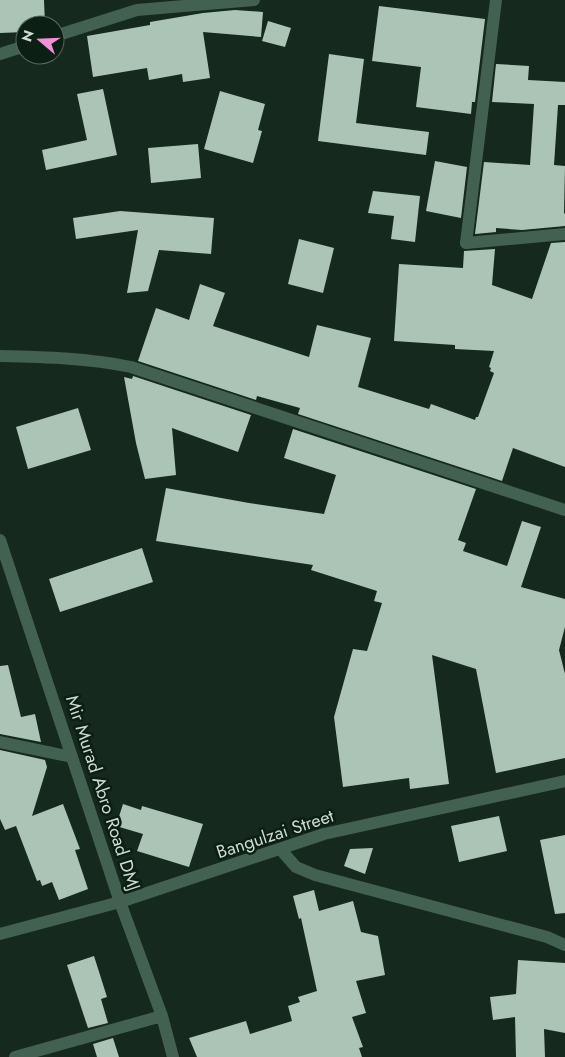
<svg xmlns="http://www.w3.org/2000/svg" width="565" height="1057" viewBox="0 0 565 1057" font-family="Jost,sans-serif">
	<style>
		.building { fill: #acc4b5 }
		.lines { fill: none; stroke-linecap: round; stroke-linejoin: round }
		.lane { stroke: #436150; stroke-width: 12 }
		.street { stroke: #436150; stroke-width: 12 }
		.labels { text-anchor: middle; stroke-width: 5; stroke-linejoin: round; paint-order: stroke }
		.street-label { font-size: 18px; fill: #cedad2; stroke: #0b1f14 }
	</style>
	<rect width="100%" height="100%" fill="#15291e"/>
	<path class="building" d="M0,0H44L45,25H25V32L0,33Z
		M379,6L485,19L475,102H472L471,114L416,107L421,67L372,61Z
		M235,10L263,12L261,37L203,32L210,78L183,82L182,74L149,80L147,68L93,77L87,36L150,25V22L203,13Z
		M268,21L291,28L285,47L262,41Z
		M329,54L364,59L356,123L429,132L426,155L318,141Z
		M496,64L529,66L528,80L565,82V105H558L554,165L565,166L564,213L565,214V226L522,230L496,228V232L475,234L484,162L530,165L534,104L492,102Z
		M103,89L117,155L46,170L42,150L87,140L77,94Z
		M220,91L265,104L258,130L262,131L253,163L204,149Z
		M198,144L201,178L151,183L148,148Z
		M435,161L467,167L461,218L426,211Z
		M373,191L420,196L415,242L391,239L394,216L368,213Z
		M120,211L214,218L211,254L159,250L148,291L127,293L138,230L76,239L73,218Z
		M299,239L334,248L323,293L288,284Z
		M565,242V467L513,448L502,481L298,414L300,408L257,396L256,400L138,361L156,308L189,320L200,284L225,293L213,326L309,357L317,325L371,338L358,387L429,409L431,404L475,420L476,417H478L494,373L490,371L491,368L489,367L494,351L455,349V345L394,341L399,264L463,268L464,251L495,249L492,285L532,299L551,243Z
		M133,376L251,415L238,452L172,428L176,475L145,479L136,443L124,377L132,379Z
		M78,408L91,450L28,469L16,427Z
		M293,429L476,489L458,540L466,543L463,551L507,566L522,521L541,527L521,587L565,599V627L559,650L565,674V758L496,773L476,669L432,655L449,784L410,789L409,778L343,787L334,717L353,649L367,651L382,603L374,601L377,591L311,570L313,565L156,541L166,488L249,503L324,514L336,475L284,458Z
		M142,548L153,582L60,612L49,579Z
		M8,665L21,717L35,714L41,742L0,734V666Z
		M0,750L45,760L47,767L32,816L63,804L80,849L75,850L88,889L59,900L52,882L42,886L40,880L37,881L16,826L5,830L0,819Z
		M123,804L141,810L142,806L203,824L189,867L137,851L143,834L116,826Z
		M499,816L507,851L459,862L451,826Z
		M565,835V913L555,914L540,840Z
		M373,848L365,874L344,866L350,849Z
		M314,890L319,911L353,901L361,932L378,936L385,975L356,981L366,1013L352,1017L363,1047L359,1048L362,1057H197L189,1038L246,1021L250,1034L292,1021L288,1006L300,1002L298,997L317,991L301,918L299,919L293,896Z
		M94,956L107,997L101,999L108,1023L88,1028L67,965Z
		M518,960L565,963V1033L544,1029L545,1057H516L515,1017L493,1020L490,997L516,994Z
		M113,1038L119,1057H97L93,1044Z"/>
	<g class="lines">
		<path class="lane" d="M466,243L496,0
			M0,742L72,757"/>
		<path class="street" d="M55,36L137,10L254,0
			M0,54L25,46
			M466,243L565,234
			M0,356C44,357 88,358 131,367L565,510
			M0,540L120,902L162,1016L173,1057
			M281,850L296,867L315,875L547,937L565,945
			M0,934L120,902L324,834L565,781
			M15,1057L162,1016"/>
	</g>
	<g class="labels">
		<g class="street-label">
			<text transform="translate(103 793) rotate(72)" y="6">Mir Murad Abro Road DMJ</text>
			<text transform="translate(275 834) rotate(-18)" y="6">Bangulzai Street</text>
		</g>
	</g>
	<g transform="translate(40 40) rotate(289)"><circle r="24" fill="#0b1f14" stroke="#596a60"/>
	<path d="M0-4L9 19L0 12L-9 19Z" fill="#f391d6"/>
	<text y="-8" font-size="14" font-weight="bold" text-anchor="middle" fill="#cedad2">N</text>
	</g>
</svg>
